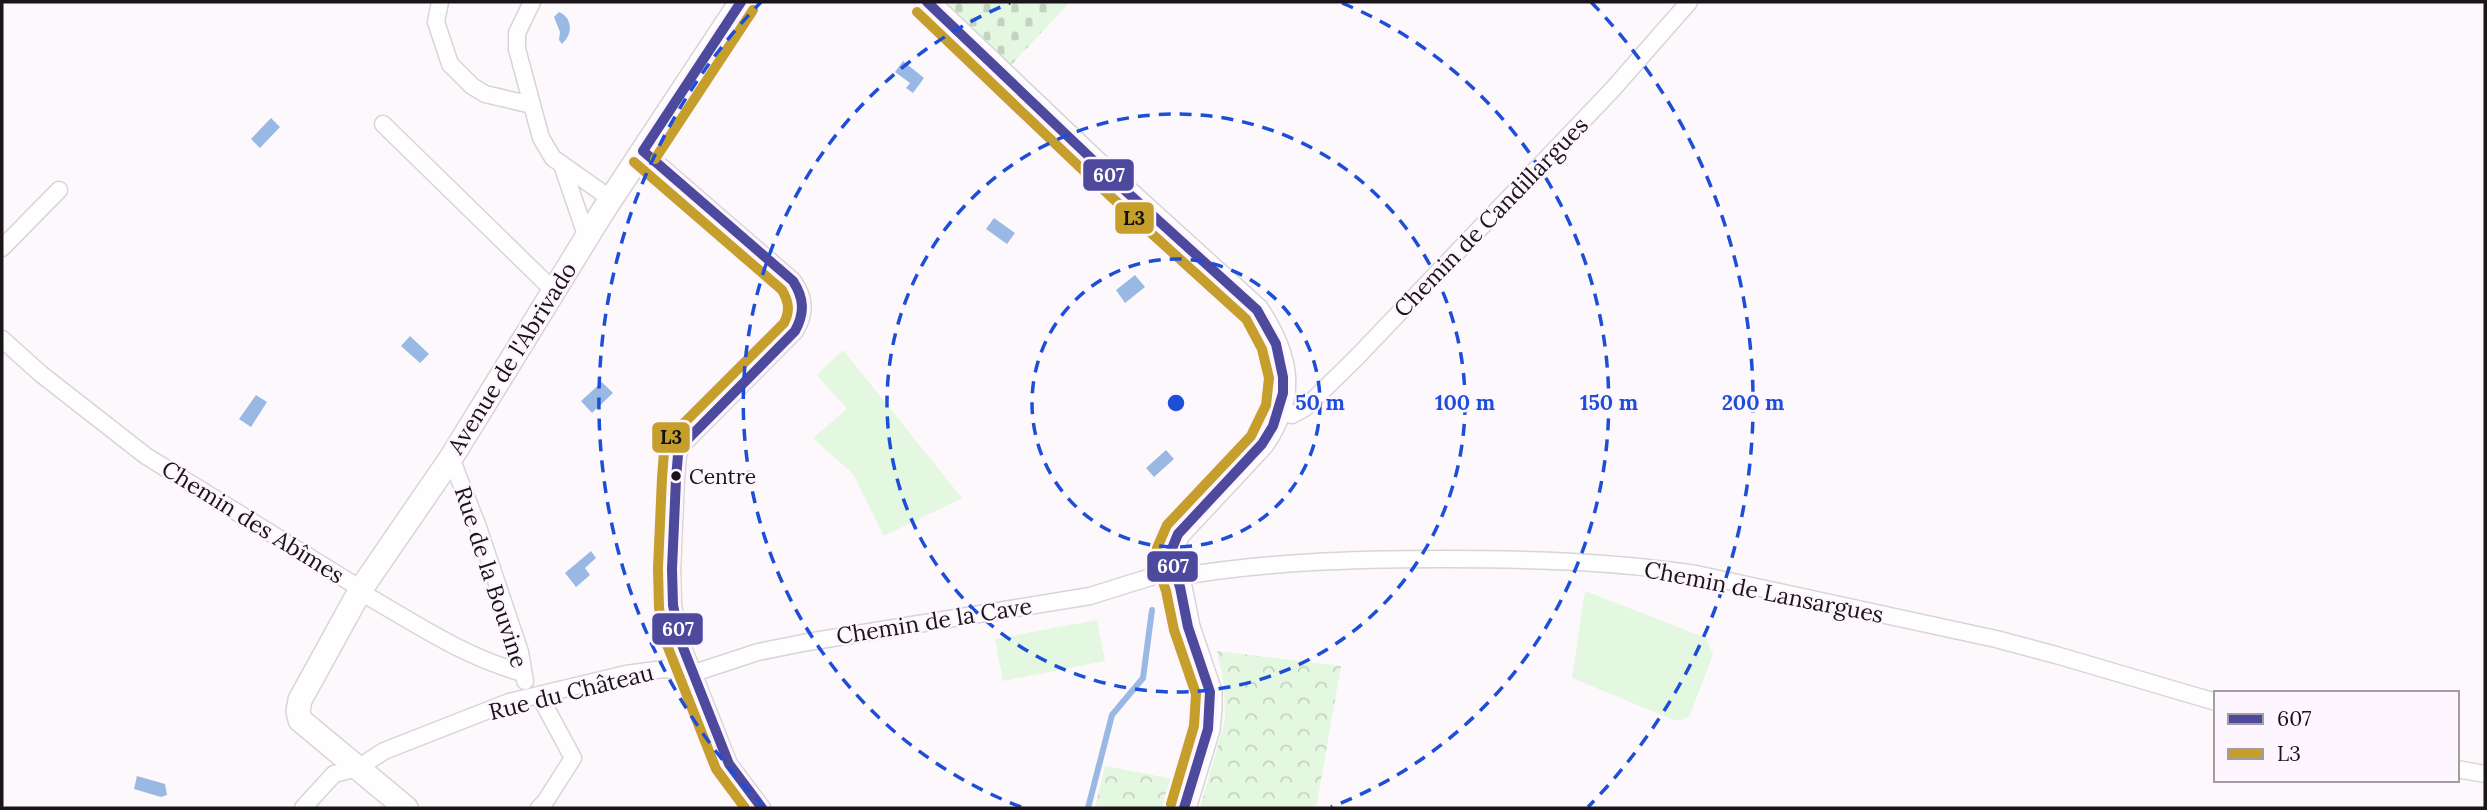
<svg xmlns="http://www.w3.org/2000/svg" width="2487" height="810" viewBox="0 0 2487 810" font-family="Lora,serif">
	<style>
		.cemetery { fill: url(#cemetery-stones) }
		.park { fill: url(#park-crowns) }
		.garden { fill: #e4f7e0 }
		.water { fill: #99b9e4 }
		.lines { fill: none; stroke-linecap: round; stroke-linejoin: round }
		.stream { stroke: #99b9e4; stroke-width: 6 }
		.street-casing { stroke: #d8d4d8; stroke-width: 19 }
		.secondary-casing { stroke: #d8d4d8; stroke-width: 26 }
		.street { stroke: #fffeff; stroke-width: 16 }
		.secondary { stroke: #fffeff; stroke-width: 23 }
		.bus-1-casing { stroke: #fef6fe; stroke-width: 16 }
		.bus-2-casing { stroke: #fef6fe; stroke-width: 16 }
		.bus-1 { stroke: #4d499d; stroke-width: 10 }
		.bus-2 { stroke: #c59e2c; stroke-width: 10 }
		.ring { fill: none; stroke: #1d4ed8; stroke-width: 3.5; stroke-dasharray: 12 9 }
		.bus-dot { fill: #1b151b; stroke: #fef6fe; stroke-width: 2.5 }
		.labels { text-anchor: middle; stroke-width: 5; stroke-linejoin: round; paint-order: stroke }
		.bus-label { font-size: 21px; fill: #1b151b; stroke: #fef6fe; text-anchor: start }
		.street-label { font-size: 23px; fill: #1b151b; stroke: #fef6fe }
		.centre { fill: #1d4ed8; stroke: #fef6fe; stroke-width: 3.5 }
		.ring-label { font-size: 21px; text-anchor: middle; font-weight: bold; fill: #1d4ed8; stroke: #fef6fe; stroke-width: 5; stroke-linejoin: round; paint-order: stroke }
		.line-badge { stroke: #fef6fe; stroke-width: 2.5 }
		.badge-label { font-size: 19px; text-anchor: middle; font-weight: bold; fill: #fff }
		.pale-badge-label { font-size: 19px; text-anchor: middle; font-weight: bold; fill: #111 }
	</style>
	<defs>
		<pattern id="cemetery-stones" width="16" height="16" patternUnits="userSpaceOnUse" patternTransform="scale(1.75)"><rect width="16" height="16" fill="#e4f7e0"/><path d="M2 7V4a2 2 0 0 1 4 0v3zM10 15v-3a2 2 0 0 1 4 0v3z" fill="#c3d3c0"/></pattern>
		<pattern id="park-crowns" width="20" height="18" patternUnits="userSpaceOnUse" patternTransform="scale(1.75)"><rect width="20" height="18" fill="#e4f7e0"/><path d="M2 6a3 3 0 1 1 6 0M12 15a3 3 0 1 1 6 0" fill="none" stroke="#c3d3c0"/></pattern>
	</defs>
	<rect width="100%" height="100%" fill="#fcf8fc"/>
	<path class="cemetery" d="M944,2H1070L1009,67Z"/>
	<path class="park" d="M1217,651L1341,666L1316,808H1200L1225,720L1224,684Z
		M1105,766L1173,779L1164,808H1095Z"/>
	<path class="garden" d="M843,350L962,498L884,536L853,474L813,438L847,409L817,375Z
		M1585,591L1706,638L1713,654L1690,715L1682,720H1674L1572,678Z
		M1097,620L1105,661L1003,681L995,639Z"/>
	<path class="water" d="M559,12C573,18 573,34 562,44L559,40L560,32L554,17Z
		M903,61L924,78L913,93L906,88L910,83L895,72Z
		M271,118L280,127L260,148L251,139Z
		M994,218L1015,233L1007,244L986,229Z
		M1135,275L1145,287L1125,303L1116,290Z
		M410,336L429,354L420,363L401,346Z
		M602,382L613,393L592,413L581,401Z
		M256,395L267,402L251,427L239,419Z
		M1166,450L1174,459L1154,477L1146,468Z
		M591,551L596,558L585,568L590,575L576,587L565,573Z
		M137,776L165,784L167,795L161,797L134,789Z"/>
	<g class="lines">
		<path class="stream" d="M1088,808L1112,715L1143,678L1152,610"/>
		<defs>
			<path id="street" d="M440,2L436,22L450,64L472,86L485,94L532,105
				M532,2L517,33V49L541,138L553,158L611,199
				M383,124L554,291
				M643,151L793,281C805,298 806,313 795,331L682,445L678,455L676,479L672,569L673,605L680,640L729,764L762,808
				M562,165L587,238
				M2,248L59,190
				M2,339L41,374L146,456L361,589L369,597C419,626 467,658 523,673
				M1281,411L1292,415L1305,408L1357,357L1612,90L1689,2
				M451,458L478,527L520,652L525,681
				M1177,577C1265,562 1352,559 1441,559C1526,559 1612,561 1696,574L1996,639L2056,655L2216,702
				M2457,769L2485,774
				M303,808L334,774L358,768L384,751L509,702L626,674L664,669L694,673L758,652L808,642L1090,596L1154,576L1175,572
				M539,808L545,802L573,758L539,695"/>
			<path id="secondary" d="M927,2L1118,184L1257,310C1288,357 1295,396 1262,444L1178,534L1171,551V561L1180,587L1188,627L1210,692V710L1208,729L1184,808
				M406,808L300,720L298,711L300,700L361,589L451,458L603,211L741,2"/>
		</defs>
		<use href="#street" class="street-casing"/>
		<use href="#secondary" class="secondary-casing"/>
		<use href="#street" class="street"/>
		<use href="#secondary" class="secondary"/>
		<defs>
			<path id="bus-1" d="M927,2L1118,184L1257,310L1276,344L1283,377V393L1273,426L1262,444L1178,534L1171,551V561L1180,587L1188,627L1210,692L1208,729L1184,808
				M643,151L793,281C804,298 805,313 795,331L682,445L678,455L676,479L672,569L673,605L680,640L729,764L762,808
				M643,151L741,2"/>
			<path id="bus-2" d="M917,12L1108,194L1246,319L1262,349L1269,378L1266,405L1251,436L1167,525L1157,548V564L1166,591L1174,630L1196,694L1194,726L1171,804
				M655,159L753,10
				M634,162L782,290C789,302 790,311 784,323L672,435L664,452L662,478L658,568L659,608L667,645L716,769L745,808"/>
		</defs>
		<use href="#bus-1" class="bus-1-casing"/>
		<use href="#bus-2" class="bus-2-casing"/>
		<use href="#bus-1" class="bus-1"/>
		<use href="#bus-2" class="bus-2"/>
	</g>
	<g class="ring">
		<circle cx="1176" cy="403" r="144"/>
		<circle cx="1176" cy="403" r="289"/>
		<path d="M1021 807A433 433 0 0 1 1010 3M1342 3A433 433 0 0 1 1331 807"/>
		<path d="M764 807A577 577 0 0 1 761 2M1591 2A577 577 0 0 1 1588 807"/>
	</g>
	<circle class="bus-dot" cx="676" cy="476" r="6"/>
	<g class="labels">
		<g class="bus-label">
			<text x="689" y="484">Centre</text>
		</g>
		<g class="street-label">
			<text transform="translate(1491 217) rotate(-46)" y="8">Chemin de Candillargues</text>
			<text transform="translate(512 358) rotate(-58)" y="8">Avenue de l'Abrivado</text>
			<text transform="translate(253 522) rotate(32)" y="8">Chemin des Abîmes</text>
			<text transform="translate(491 577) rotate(72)" y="8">Rue de la Bouvine</text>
			<text transform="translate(1764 592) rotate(11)" y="8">Chemin de Lansargues</text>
			<text transform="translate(934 621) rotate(-9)" y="8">Chemin de la Cave</text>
			<text transform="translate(571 692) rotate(-14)" y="8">Rue du Château</text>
		</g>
	</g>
	<circle cx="1176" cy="403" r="10" class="centre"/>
	<g class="ring-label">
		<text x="1320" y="410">50 m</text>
		<text x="1465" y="410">100 m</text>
		<text x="1609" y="410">150 m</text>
		<text x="1753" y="410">200 m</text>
	</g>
	<g class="line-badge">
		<rect x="1082" y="158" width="53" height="34" rx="7" fill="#4d499d"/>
		<rect x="1114" y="201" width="41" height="34" rx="7" fill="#c59e2c"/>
		<rect x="651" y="421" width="40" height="33" rx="7" fill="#c59e2c"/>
		<rect x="1146" y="550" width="53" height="33" rx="7" fill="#4d499d"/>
		<rect x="651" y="612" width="53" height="34" rx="7" fill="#4d499d"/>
	</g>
	<g class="badge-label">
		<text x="1109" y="182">607</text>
		<text x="1173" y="573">607</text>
		<text x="678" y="636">607</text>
	</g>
	<g class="pale-badge-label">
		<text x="1134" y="225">L3</text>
		<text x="671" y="444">L3</text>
	</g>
	<rect width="2487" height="810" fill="none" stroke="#1b151b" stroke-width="7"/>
	<rect x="2214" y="691" width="245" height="91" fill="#fef6fe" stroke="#a39ca3" stroke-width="2"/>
	<rect x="2228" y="714" width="35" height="10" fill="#4d499d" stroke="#a39ca3" stroke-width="2"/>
	<text x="2277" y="726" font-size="21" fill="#1b151b">607</text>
	<rect x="2228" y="749" width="35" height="10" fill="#c59e2c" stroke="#a39ca3" stroke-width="2"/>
	<text x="2277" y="761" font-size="21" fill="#1b151b">L3</text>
</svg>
